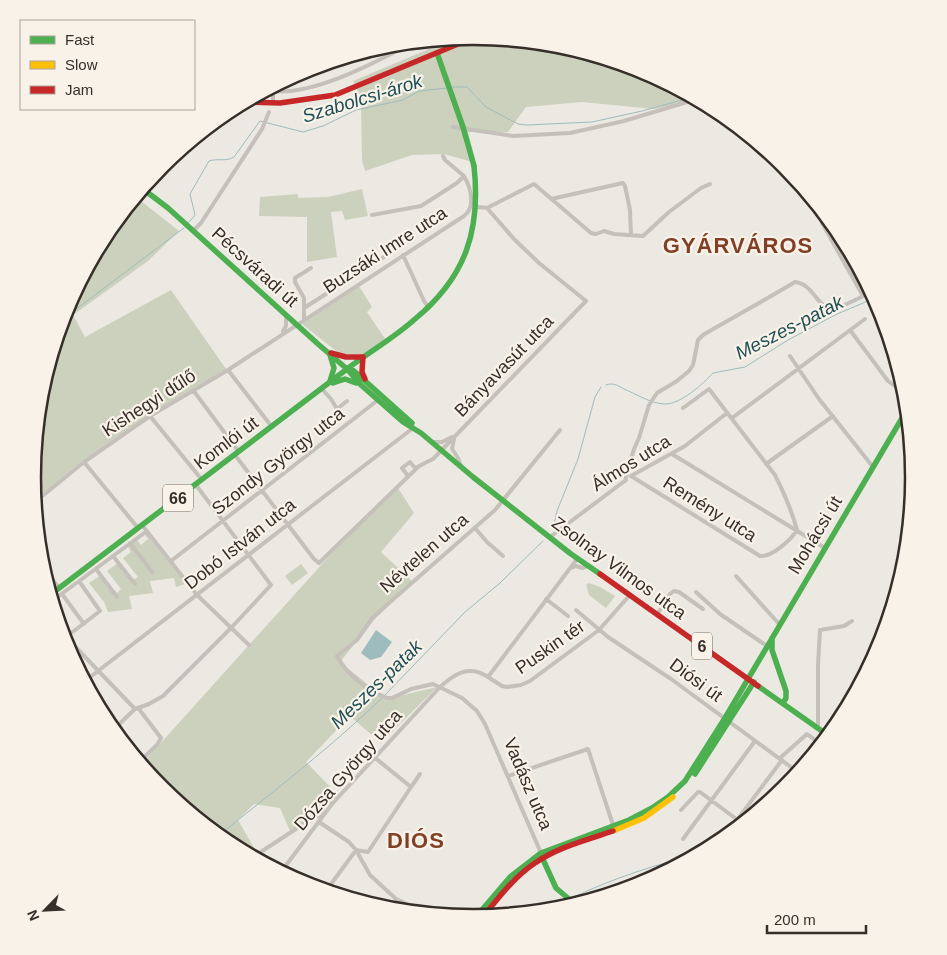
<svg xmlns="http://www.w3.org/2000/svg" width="947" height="955" viewBox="0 0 947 955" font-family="Helvetica,sans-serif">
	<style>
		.green { fill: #ccd1bd }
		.water { fill: #9ebcbd }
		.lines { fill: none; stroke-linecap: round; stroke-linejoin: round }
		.stream { stroke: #9ebcbd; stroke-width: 1 }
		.street { stroke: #c6c0ba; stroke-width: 4 }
		.fast { stroke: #4caf50; stroke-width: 5.5 }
		.slow { stroke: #ffc107; stroke-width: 5.5 }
		.jam { stroke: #c62828; stroke-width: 5.5 }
		.fast-bridge { stroke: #4caf50; stroke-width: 5.5 }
		.labels { text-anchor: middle; stroke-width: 4.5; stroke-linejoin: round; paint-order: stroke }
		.shield { fill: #f9f2e9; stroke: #706963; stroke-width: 1 }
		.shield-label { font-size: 16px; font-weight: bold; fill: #362e29 }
		.street-label { font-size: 18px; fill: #362e29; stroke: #f9f2e9 }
		.water-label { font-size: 19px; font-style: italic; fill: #205056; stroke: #f9f2e9 }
		.district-label { font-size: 22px; font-weight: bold; letter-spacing: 1px; fill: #814026; stroke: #f9f2e9 }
		.rim { fill: none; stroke: #362e29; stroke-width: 2.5 }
	</style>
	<rect width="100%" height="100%" fill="#ece8e2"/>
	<path class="green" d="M474,37L560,45L643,70L696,99L654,109L582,102L526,107L508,132H468L476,163L444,154L412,155L365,171L362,161L361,97L353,81L455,38Z
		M362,189L368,216L345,220L342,211L331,212L337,257L307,262V217L259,216L260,197L298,194V198L328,197Z
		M136,197L179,231L148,261L73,315L85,337L171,290L226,369L148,415L82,461L35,500L33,477L41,391L66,308L107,232Z
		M359,286L372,307L367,312L388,343L365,358L360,354H340L302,324Z
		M398,488L414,513L381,552L413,582L374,620L340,662L386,699L437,687L381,743L350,716L306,762L338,795L324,810L290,831L280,808L254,804L238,820L257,853L252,857L228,844L193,815L173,788L167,794L141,765L332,553Z
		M147,531L188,583L176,587L174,578L150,581L153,593L129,596L132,609L108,612L104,602L89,583L101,575L117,593L121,589L107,571L118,563L133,580L138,577L123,558L131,552L128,547L137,540L141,545L148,539L145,535Z
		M301,564L308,573L292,585L285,576Z
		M589,583L600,587L615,596L606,608L589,595L586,584Z"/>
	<path class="water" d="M376,630L392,642L381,657L370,660L361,653Z"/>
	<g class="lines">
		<path class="stream" d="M451,87H467L486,107L518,124L527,125L592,122L642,111L693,97
			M188,223L195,215L190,194L209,161C217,158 226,162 234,157L260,121L303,132L323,126L356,110L403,100L419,91L447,88
			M63,319L184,228
			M606,385C614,382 618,386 624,389C636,394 652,404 665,404C681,404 703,384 713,373L745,367L788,340L837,314L875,298
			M553,529L557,511L578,459L595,397L601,387
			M385,695L465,612L500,583L543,541
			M218,836C274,791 330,748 382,698
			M572,898C613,878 658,864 702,853
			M550,911L567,901"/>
		<path class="street" d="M267,90C308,99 376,62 412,43
			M273,102V87
			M453,127L513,136L570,133L624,121L697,99
			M443,156L445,160L464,176
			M551,199L623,183L625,186L630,210L631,235
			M487,208L534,184L591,233L596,234L604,231L614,234L643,236L669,212L701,188L710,184
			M822,223L863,296
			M193,231L201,223L262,129L269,112
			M403,255L424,301L429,308
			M304,308L395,250
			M304,319V298L295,282V278L311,268
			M850,330L888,381L906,394
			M283,331L286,326V316
			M790,356L819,399L873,467
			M228,370L272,427
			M322,389L331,399L337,409L347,401
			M193,390L239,452
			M150,416L202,480
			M732,418L865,319
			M901,419L909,425
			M454,439L452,449L458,458L461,466
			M433,442H442L452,437
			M672,454L825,548
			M235,455L314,559L319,563L419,466L433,459L586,301L539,263L514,239L487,208L477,207
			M84,462L138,528
			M766,464L833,416
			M408,476L402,468L410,462L416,469
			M631,476L760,556C772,557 791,540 797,530C792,511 784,493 775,475L709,389L683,408
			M631,476L685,446L727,413
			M625,481L634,449L639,438L649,405L657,393L677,381L689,371L693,365L698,340L703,335C734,317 765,300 795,282C813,284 816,305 832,311L872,292
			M35,502L84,462L150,416L228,370L464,216C476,207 471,188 464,176L457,183L421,206L372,215
			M142,525L197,595L249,645
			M475,528L487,542L503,556
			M550,537L626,480
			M130,543L152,572
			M113,556L135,584
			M577,559L488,677L502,686L507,687L521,685L530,681L599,630L629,596
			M171,561L378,400
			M42,566L59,588
			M571,568L576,566L582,568L588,566
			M96,569L117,597
			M736,576L780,625
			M696,592L720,614L767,646
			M62,594L84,624
			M546,599L568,616
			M52,601L147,531
			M576,610L608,637L671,679L799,773
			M657,615L670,594L674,591L679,592L703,609
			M62,633L135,709
			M66,637L100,611L79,581
			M85,681L413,428
			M139,709L161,738L157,745L139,762
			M818,728V665L820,630L844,626L852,621
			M113,730L135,709L149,704L163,696L231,628L271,585L196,485
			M780,758L807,734L822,745
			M806,764L804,762L818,743
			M508,776L588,749L614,828
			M411,787L420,774
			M681,810L698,792H700L743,824
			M199,820H200
			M319,822L349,842L356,850L368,852L411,787L374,757
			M683,839L755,741
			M719,844L782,760
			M541,853L485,724L477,711L462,698L433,684L411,689L392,698H387C367,690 347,675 337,656L357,640L373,617L495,510L560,430
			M253,857L302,825L325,812
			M281,872L332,804L439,688C454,674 469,664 488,677
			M281,873L314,888
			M628,889L646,875
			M326,891L356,850L370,875L396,899L411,906L434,911L446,916"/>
		<path class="fast" d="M437,53L463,127
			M143,189L168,208L318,344L347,369L354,371L412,423
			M330,355L334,368L330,381
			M347,369C369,352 394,338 415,319C466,277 481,230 474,166
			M347,369L361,385L403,422L421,433L473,477L571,554L600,574
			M333,383L345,379L356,383
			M50,595L347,369
			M772,638V650L786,691V698L783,703
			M758,686L829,736
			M695,774L754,682
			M541,855L556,888L576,905
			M475,918L510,877L541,853L629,820L652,808L668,797L685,781L725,718L908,408"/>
		<path class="slow" d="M613,831L644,818L673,797"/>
		<path class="jam" d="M244,102L280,103L335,95L475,37
			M331,353L346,357H363L362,372L365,379
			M600,574L758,686
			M482,918C498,898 514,877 535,863C558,847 587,840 613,831"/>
		<path class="fast-bridge" d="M463,127L474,166"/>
	</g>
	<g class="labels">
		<g class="shield">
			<rect x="163" y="484.5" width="30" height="27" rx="4"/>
			<rect x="692" y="632.5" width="20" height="27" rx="4"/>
		</g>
		<g class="shield-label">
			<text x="178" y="504">66</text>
			<text x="702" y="652">6</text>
		</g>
		<g class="street-label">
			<text transform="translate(385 250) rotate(-33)" y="6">Buzsáki Imre utca</text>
			<text transform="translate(255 267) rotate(42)" y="6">Pécsváradi út</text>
			<text transform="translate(504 366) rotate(-46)" y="6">Bányavasút utca</text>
			<text transform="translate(149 403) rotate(-33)" y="6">Kishegyi dűlő</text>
			<text transform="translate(226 443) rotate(-37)" y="6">Komlói út</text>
			<text transform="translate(278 461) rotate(-38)" y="6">Szondy György utca</text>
			<text transform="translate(631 463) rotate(-32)" y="6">Álmos utca</text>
			<text transform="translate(710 509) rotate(32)" y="6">Remény utca</text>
			<text transform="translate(815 535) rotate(-59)" y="6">Mohácsi út</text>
			<text transform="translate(240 544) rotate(-38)" y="6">Dobó István utca</text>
			<text transform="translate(424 553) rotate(-41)" y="6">Névtelen utca</text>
			<text transform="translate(619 568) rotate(36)" y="6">Zsolnay Vilmos utca</text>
			<text transform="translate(550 647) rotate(-35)" y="6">Puskin tér</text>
			<text transform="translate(696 680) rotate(36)" y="6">Diósi út</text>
			<text transform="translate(348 770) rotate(-49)" y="6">Dózsa György utca</text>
			<text transform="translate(528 784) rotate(67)" y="6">Vadász utca</text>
		</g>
		<g class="water-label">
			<text transform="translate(362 98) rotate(-17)" y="7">Szabolcsi-árok</text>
			<text transform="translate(789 327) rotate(-27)" y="7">Meszes-patak</text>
			<text transform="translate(376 684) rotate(-44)" y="7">Meszes-patak</text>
		</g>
		<g class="district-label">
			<text x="738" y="253">GYÁRVÁROS</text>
			<text x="416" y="848">DIÓS</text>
		</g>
	</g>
	<path d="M0 0H947V955H0ZM41 477a432 432 0 1 1 864 0a432 432 0 1 1-864 0Z" fill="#f9f2e9" fill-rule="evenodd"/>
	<path class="rim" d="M41 477a432 432 0 1 1 864 0a432 432 0 1 1-864 0Z"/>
	<rect x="20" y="20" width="175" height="90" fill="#f9f2e9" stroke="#aba49c"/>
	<rect x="30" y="36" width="25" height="8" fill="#4caf50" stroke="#aba49c"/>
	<text x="65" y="45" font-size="15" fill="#362e29">Fast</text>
	<rect x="30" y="61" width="25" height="8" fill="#ffc107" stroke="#aba49c"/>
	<text x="65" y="70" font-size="15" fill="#362e29">Slow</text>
	<rect x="30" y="86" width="25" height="8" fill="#c62828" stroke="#aba49c"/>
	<text x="65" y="95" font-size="15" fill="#362e29">Jam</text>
	<g transform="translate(45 910) rotate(246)" stroke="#f9f2e9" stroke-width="4" paint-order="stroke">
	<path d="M0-4L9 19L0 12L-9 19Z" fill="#362e29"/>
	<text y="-8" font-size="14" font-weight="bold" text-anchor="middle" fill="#362e29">N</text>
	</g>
	<path d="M767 925v8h99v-8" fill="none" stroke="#362e29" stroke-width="2.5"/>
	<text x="774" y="925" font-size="15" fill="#362e29" stroke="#f9f2e9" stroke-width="4" paint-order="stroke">200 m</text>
</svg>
